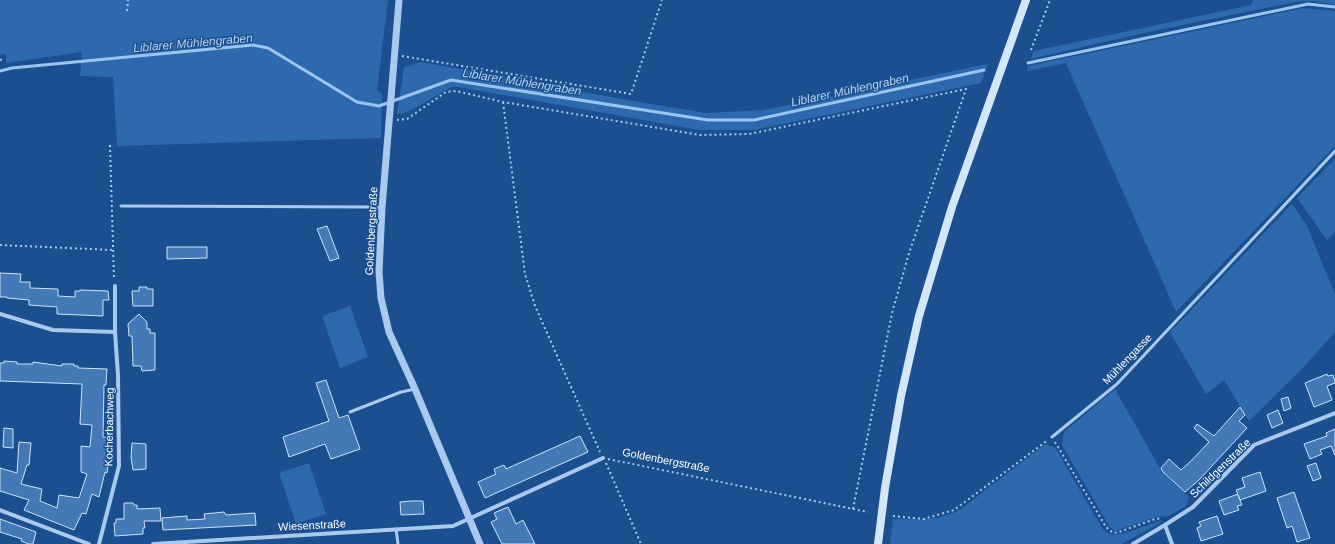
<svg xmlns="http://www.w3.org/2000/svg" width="1335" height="544" viewBox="0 0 1335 544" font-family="Arial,sans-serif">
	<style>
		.green { fill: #2e69ad }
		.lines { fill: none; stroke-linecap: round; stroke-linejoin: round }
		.stream { stroke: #9cc4f0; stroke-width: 3 }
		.building { fill: #4478b7; stroke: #cfe3fa }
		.path { stroke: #a9c9ee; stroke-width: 2; stroke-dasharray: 2 3; stroke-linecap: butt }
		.service { stroke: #a9c9ee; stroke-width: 3 }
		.minor { stroke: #a9c9ee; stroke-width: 4 }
		.tertiary { stroke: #a9c9ee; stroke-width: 7 }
		.secondary { stroke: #d6e6fa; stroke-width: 8 }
		.labels { text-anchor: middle; stroke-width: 3; stroke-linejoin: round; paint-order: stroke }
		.street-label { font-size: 11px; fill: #fff; stroke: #1b4f8f }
		.water-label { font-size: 12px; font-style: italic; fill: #b5d3f5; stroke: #1b4f8f }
	</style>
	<rect width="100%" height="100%" fill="#1b4f8f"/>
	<path class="green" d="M0,0H388L377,90L382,94L381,138L117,146L113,77L80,76L82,52L6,63V54L0,55Z
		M1253,0H1335V5L1313,1L1295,2L1139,34L1031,59L1034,51L1251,5Z
		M1303,8L1335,11V146L1176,312L1066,63L1027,71L1028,66Z
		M421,62L633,101L706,113L764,110L988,64L981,83L754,130H699L453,86L408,112L397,114L404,67Z
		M1335,159V232L1327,240L1297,198Z
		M1292,204L1307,226L1335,294V332L1300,371L1249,421L1224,380L1206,394L1170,332Z
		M350,306L368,357L340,368L322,316Z
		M1115,389L1162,472L1189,497L1186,506L1168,516L1156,517L1116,531L1112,529L1109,526L1062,445L1064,432Z
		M1045,444L1054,447L1056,449L1099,523C1102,528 1104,532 1110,534C1121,538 1150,522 1164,521L1121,544H890L893,519C919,519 937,522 961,509Z
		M309,463L326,514L296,524L279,473Z"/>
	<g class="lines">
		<path class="stream" d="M1028,63L1308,4L1335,7
			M0,71L12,68L253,45L268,48L357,102L379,106L451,80L708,120H754L984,70"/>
	</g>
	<path class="building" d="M327,226L339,258L330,261L317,229Z
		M167,247H207V258L167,259Z
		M0,273L21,274L20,282H30V288L58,289V296L75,297V291H80V290L108,291L109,300H103V316L57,314V307L29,305V300L7,298V297H0Z
		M139,287H147V289H153V306H133L132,291H139Z
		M139,314L147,322V329H150V333H155V370L142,371L141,366H133L132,336H129L128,324Z
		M4,361L17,362V364H33V362L62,366V364H74V366H78V368L107,369L106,385H104L103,437L112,438L107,473L105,472L99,497L92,494L86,514L82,513L74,530L24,510L29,500L0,491V468L17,473L19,442L31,443L29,465H27L21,484L42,489L40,501L57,508L59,495L79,498L87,474L81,472V446L90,447L92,425L80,424L82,384L0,381V363H4Z
		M1327,374L1328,376L1333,375L1335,381V383L1327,386L1332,400L1314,407L1305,383Z
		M326,380L339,418L348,415L360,449L331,459L325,444L289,457L283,437L329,421L316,383Z
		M1288,397L1291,408L1284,411L1281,399Z
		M1240,407L1245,415L1239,421L1247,428L1199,480L1185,492L1163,472L1161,468L1169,459L1181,470L1191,461L1209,442L1194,428L1197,424L1214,436Z
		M1278,410L1283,423L1272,428L1267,415Z
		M4,428L13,429V448L3,447Z
		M1335,429V455L1331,446L1320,450L1322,454L1310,459L1304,444L1327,436L1326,433Z
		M580,436L588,452L485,498L478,482L496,474L494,469L504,465L506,469Z
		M132,443L146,444V469L133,470L131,457Z
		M1316,463L1321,478L1313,481L1307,466Z
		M1260,472L1266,491L1240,500L1238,495L1242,505L1237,506L1239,510L1224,515L1219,501L1238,494L1236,490L1245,487L1242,478Z
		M1294,492L1310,538L1297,542L1292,526L1287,528L1277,498Z
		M412,501H423L424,514L401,515L400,502Z
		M124,503H133L134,505H137V509L160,508L161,521H144L145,528H143V534L115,536L114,523H116V519H124Z
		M508,507L516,524L523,520L535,544H502L491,522L497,519L494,513Z
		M224,512L226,515L255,513L256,525L163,530L162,518L187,516V520L205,519L204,514Z
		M1217,516L1223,534L1201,541L1197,528L1201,526L1199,522Z
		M0,519L36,532L33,544H29L21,541L22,539L0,532Z"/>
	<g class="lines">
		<path class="path" d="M127,11L128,0
			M1031,50L1050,0
			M402,56L631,94L662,0
			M0,60L3,59
			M503,102L525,274L535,306L600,452
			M397,120L407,119L446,92L456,91L503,102L700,135L749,134L966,89L909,253L892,313L853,509
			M110,145L114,279
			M0,245L113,250
			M1055,442L1106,527L1113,533L1119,532L1155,519L1162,518
			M608,459L868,512
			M606,463L641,544
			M893,516L924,519L954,510L1048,440"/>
		<path class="service" d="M121,206L369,207L382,208
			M350,412L401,392L415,389
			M1052,437L1117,384L1335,151
			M396,529L398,544"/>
		<path class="minor" d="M115,286V332
			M0,314L53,330L115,332L118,375L119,466L99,544
			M0,510L89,544
			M1165,525L1172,544
			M153,544L453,526L603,458
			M1133,544L1165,525L1193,507L1254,445L1335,413"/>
		<path class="tertiary" d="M399,0L382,208L379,272L381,298L389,332L415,389L480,544"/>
		<path class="secondary" d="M878,544L885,488L901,396L919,316L952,207L1026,0"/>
	</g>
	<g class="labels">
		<g class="street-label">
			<text transform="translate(371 231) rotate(-87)" y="4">Goldenbergstraße</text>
			<text transform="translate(1127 359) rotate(-46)" y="4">Mühlengasse</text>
			<text transform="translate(109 427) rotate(-89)" y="4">Kocherbachweg</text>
			<text transform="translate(666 460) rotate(11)" y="4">Goldenbergstraße</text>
			<text transform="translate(1220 468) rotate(-44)" y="4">Schildgenstraße</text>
			<text transform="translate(312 525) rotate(-3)" y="4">Wiesenstraße</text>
		</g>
		<g class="water-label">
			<text transform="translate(193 43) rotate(-5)" y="4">Liblarer Mühlengraben</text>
			<text transform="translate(522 82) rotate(9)" y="4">Liblarer Mühlengraben</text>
			<text transform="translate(850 90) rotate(-12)" y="4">Liblarer Mühlengraben</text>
		</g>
	</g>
</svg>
